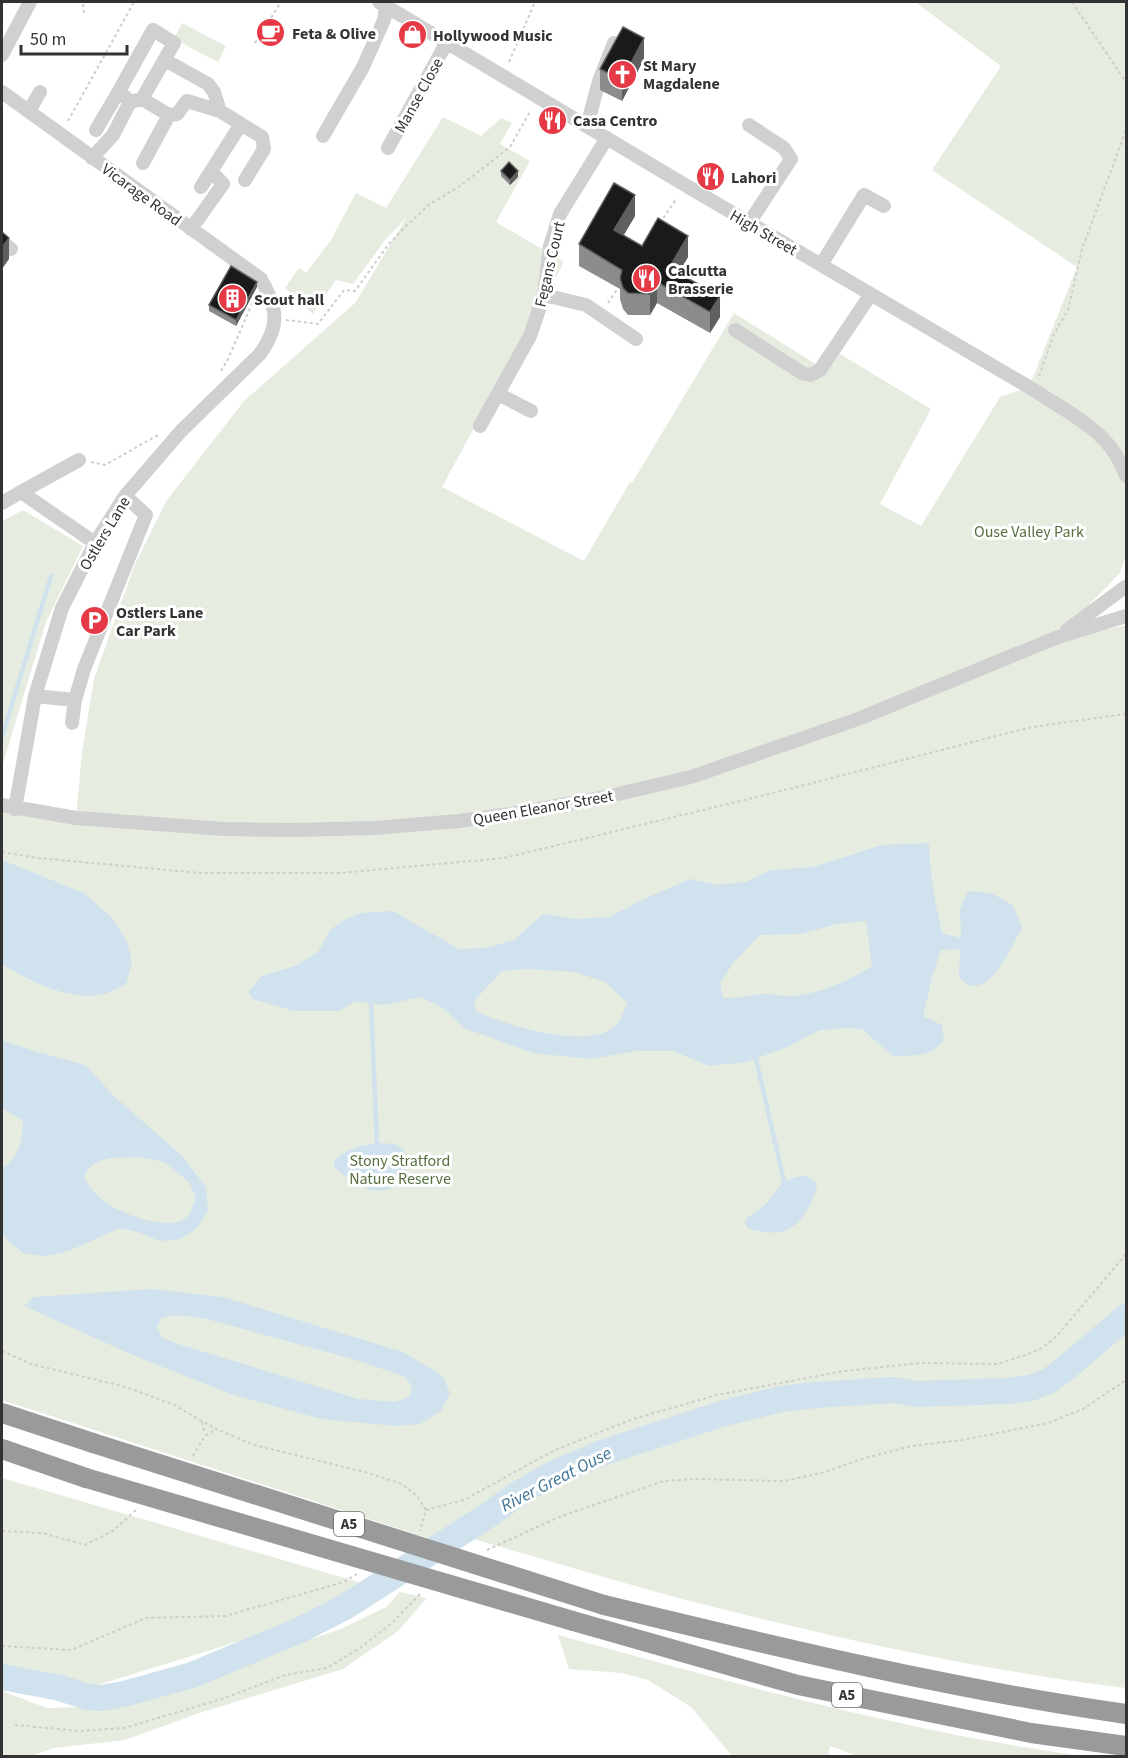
<svg xmlns="http://www.w3.org/2000/svg" width="1128" height="1758" viewBox="0 0 1128 1758" font-family="'Source Sans 3',sans-serif">
	<style>
		.green { fill: #e6ecdf }
		.water { fill: #cfe2ee; fill-rule: evenodd }
		.lines { fill: none; stroke-linecap: round; stroke-linejoin: round }
		.stream { stroke: #cfe2ee; stroke-width: 4.5 }
		.river { stroke: #cfe2ee; stroke-width: 26 }
		.path { stroke: #cdcdcd; stroke-width: 2; stroke-dasharray: 3 3; stroke-linecap: butt }
		.minor { stroke: #d0d0d0; stroke-width: 14 }
		.highway { stroke: #9a9a9a; stroke-width: 20 }
		.highway-bridge { stroke: #9a9a9a; stroke-width: 20 }
		.wall { fill: #8c8c8c }
		.shaded-wall { fill: #5f5f5f }
		.building { fill: #1a1a1a; stroke: #5f5f5f; stroke-width: 1.5 }
		.labels { text-anchor: middle; stroke-width: 6; stroke-linejoin: round; paint-order: stroke }
		.shield { fill: #fff; stroke: #707070; stroke-width: 1.5 }
		.shield-label { font-size: 15px; font-weight: bold; fill: #333 }
		.poi-label { font-size: 16px; font-weight: bold; fill: #333; stroke: #fff; text-anchor: start }
		.street-label { font-size: 16px; fill: #333; stroke: #fff }
		.park-label { font-size: 16px; fill: #56703f; stroke: #fff }
		.water-label { font-size: 18px; font-style: italic; fill: #3f7597; stroke: #fff }
	</style>
	<rect width="100%" height="100%" fill="#fff"/>
	<path class="green" d="M915,2H1126V454H1117L1126,476V557L1119,574L1086,608L1035,647L1126,625V1688C978,1670 831,1637 686,1600C610,1580 534,1556 459,1535L446,1544L2,1400V805L76,818L82,752L94,679L135,564L167,500L244,401L355,303L407,217L385,240L353,284L336,280L313,314L285,288L299,268L306,273L331,240L356,193L386,208L443,117L481,136L501,118L512,123L500,144L530,161L496,222L564,262L442,487L584,561L630,482L632,483L734,313L827,371L840,354L931,409L880,504L921,526L1000,397L1024,389L1031,382L1077,267L932,170L1001,66Z
		M182,23L226,46L218,62L174,39Z
		M23,510L83,546L46,622L2,767V521Z
		M2,1478L382,1589L350,1607L88,1688L58,1684L2,1671Z
		M400,1592L427,1598L398,1631L343,1669L202,1712L125,1740L54,1748L31,1756H2V1691L47,1708L124,1706L217,1670L341,1629L386,1607Z
		M558,1635C730,1682 906,1732 1082,1756H858L830,1746L828,1756H732L691,1707L648,1680L622,1673L569,1669Z"/>
	<path class="water" d="M929,843C930,874 935,903 942,933L961,938L960,909L968,891L991,893L1013,905L1022,928C1012,946 985,1009 959,977L960,949L941,950L932,978L923,1016L942,1025L944,1040C930,1058 914,1055 893,1056L862,1029L846,1028L820,1030L785,1048L746,1062L709,1066L673,1051H637L590,1059L533,1053L464,1028L444,1009L421,997L383,1005L356,1001L339,1011H294L253,999L248,992L262,976L295,966L318,952L330,930L344,920L361,913L393,911L459,949L487,948L514,940L543,914L576,919L609,917L642,900L690,879L717,885L746,882L771,870L813,867L882,845ZM866,921L872,966C849,981 821,993 793,996C784,997 774,994 765,994C751,995 737,999 723,998L720,983L734,962L760,935L800,934L837,924ZM529,969L575,972L605,982L627,1003C624,1010 621,1020 616,1025C590,1052 505,1025 476,1011L474,1001L502,971Z
		M2,860L84,893L111,917L127,941L132,963L126,984C119,987 111,992 104,994C69,1002 30,981 2,964Z
		M2,1040L34,1051L85,1065L115,1097L181,1155L206,1187L208,1211L196,1229L180,1239L159,1241L141,1233L120,1228L69,1251L46,1256L25,1254L9,1242L2,1232V1168C19,1159 22,1140 23,1121L2,1108ZM140,1157L164,1162L189,1182L196,1197C193,1204 192,1213 186,1218C166,1232 118,1213 101,1199C94,1193 89,1186 84,1177C93,1154 119,1158 140,1157Z
		M383,1143C387,1144 393,1143 397,1145C425,1157 394,1227 334,1166V1161C346,1148 366,1144 383,1143Z
		M804,1175L815,1181L817,1188C803,1226 788,1241 747,1228L745,1223L748,1217L766,1204L784,1181Z
		M151,1289L223,1297L403,1352L443,1376L450,1393L441,1411L420,1424L397,1426L321,1419L231,1394L137,1357L24,1306L34,1297ZM174,1315L203,1318L349,1358L404,1376L412,1386L409,1397L395,1402L358,1399L178,1344L163,1338L157,1328L161,1318Z"/>
	<g class="lines">
		<path class="stream" d="M2,737L51,576
			M371,1003L377,1144
			M756,1059L784,1181"/>
		<path class="river" d="M2,1677L60,1688L88,1697L102,1698L124,1694L192,1675L300,1630L345,1607L490,1514L519,1493L555,1473L602,1453L721,1414L781,1399L815,1395L894,1390L916,1394L1007,1391L1031,1388L1049,1381L1066,1368L1126,1317"/>
		<path class="path" d="M1072,2L1126,82
			M84,13L83,6L85,2
			M255,43L281,2
			M509,62L535,2
			M68,121L134,2
			M660,223L677,198
			M608,303L618,288
			M286,320L318,324L344,290L355,291L388,245L405,227L430,204L460,186L510,147L531,110
			M221,371L228,359L255,297
			M1039,376L1054,334L1068,310L1082,249L1126,130
			M91,462L105,465L158,435
			M2,852L38,858L200,873H340L504,858L761,796L1032,727L1126,714
			M2,1351L31,1364L126,1387L172,1404L216,1429L254,1445L365,1472L402,1484L417,1496L426,1510L420,1531
			M202,1422L205,1434
			M193,1456L205,1436L216,1429
			M426,1510L464,1500L555,1450L633,1419L717,1395L844,1371L920,1363L997,1364L1026,1355L1042,1348L1055,1338L1126,1254
			M2,1531L42,1533L85,1545L113,1531L137,1509
			M487,1550L559,1517L664,1481L697,1479L784,1481L821,1473L865,1458L912,1446L962,1440L1048,1423L1083,1409L1126,1380
			M2,1646L71,1650L146,1618L225,1616L344,1582L357,1574
			M15,1725L80,1731L124,1728L222,1699L285,1675L327,1668L360,1648L392,1623L420,1594
			M831,1756H838"/>
		<path class="minor" d="M379,2L685,185L1034,390C1062,409 1098,426 1116,455C1120,461 1123,469 1126,476
			M2,55L30,2
			M165,60L208,84L214,92L220,111L187,101L177,114L169,115
			M2,92L261,279C277,309 281,324 260,354L181,431L125,496L95,543L62,608L35,696L15,809
			M142,99L169,115L143,163
			M29,111L40,92
			M241,124L262,137L264,149L245,180
			M587,126L599,81L614,43
			M96,130L119,91
			M323,136L363,67L384,20L387,2
			M388,148L447,42
			M92,158L113,135L130,102L142,99L174,43L153,30L119,91L130,102
			M201,187L241,124L220,111
			M749,223L791,159L784,148L749,125
			M191,229L223,184L212,172
			M2,242L11,249
			M821,265L864,195L884,206
			M544,295L586,305L636,339
			M735,330L802,373L811,375L820,370L871,294
			M498,394L531,411
			M480,426L530,336L544,295L550,246L560,214L607,138
			M21,492L79,460
			M2,503L21,492L95,543
			M1067,630L1125,587
			M35,696L75,700
			M72,723L75,700L84,669L146,515L125,496
			M2,805L76,818L224,829L293,830L374,828L458,821L517,813L601,798L691,777L858,719L1058,637L1126,616"/>
		<path class="highway" d="M2,1413L93,1443
			M2,1449L86,1478
			M604,1605C777,1647 950,1689 1126,1714
			M573,1621L798,1685L1031,1733L1126,1746"/>
		<path class="highway-bridge" d="M93,1443L604,1605
			M86,1478L573,1621"/>
	</g>
	<path class="wall" d="M644,59L622,101L600,90V69Z
		M501,171L518,177L510,185L501,176Z
		M635,216L624,235L642,246L688,257L679,273L720,317L710,333L657,303L650,315H628L623,309L620,299V289L579,266V244Z
		M257,287L236,326L209,311V305Z"/>
	<path class="shaded-wall" d="M644,38V59L622,101V80Z
		M518,171V177L510,185V180Z
		M635,195V216L614,251V230Z
		M688,236V257L669,289V268Z
		M9,238V259L2,269V247Z
		M257,282V287L236,326V320Z
		M657,282V303L650,315V294Z
		M720,296V317L710,333V312Z"/>
	<path class="building" d="M623,27L644,38L622,80L600,69Z
		M509,162L518,171L510,180L501,171Z
		M614,183L635,195L614,230L642,246L658,218L688,236L669,268L720,296L710,312L657,282L650,294L628,293L623,288L620,278L622,270L579,244Z
		M2,232L9,238L2,247Z
		M231,266L257,282L236,320L209,305Z"/>
	<defs>
		<symbol id="cafe-disc" viewBox="-11 -11 22 22"><circle r="9.5" fill="#e63946" stroke="#fff"/><path d="M-5.5-4.5H6V0H3Q3 3.5 0 3.5H-2.5Q-5.5 3.5-5.5 0ZM3-3.2v2h1.7v-2ZM-6 4.5H4V6H-6Z" fill="#fff"/></symbol>
		<symbol id="shop-disc" viewBox="-11 -11 22 22"><circle r="9.5" fill="#e63946" stroke="#fff"/><path d="M-5-2.5h2.3a2.7 3.5 0 0 1 5.4 0H5L5.5 6h-11ZM-1.5-2.5h3a1.5 2.3 0 0 0-3 0Z" fill="#fff"/></symbol>
		<symbol id="church-disc" viewBox="-11 -11 22 22"><circle r="9.5" fill="#e63946" stroke="#fff"/><path d="M-1.2-6h2.4v3.5h3.3v2.4h-3.3V6h-2.4V-.1h-3.3v-2.4h3.3Z" fill="#fff"/></symbol>
		<symbol id="restaurant-disc" viewBox="-11 -11 22 22"><circle r="9.5" fill="#e63946" stroke="#fff"/><path d="M-5-6h1v4h1v-4h1v4h1v-4h1v5L-1.5 .5V6h-2V.5L-5-1ZM5-6V6H3V1.5H1.5Q1.5-4 5-6Z" fill="#fff"/></symbol>
		<symbol id="building-disc" viewBox="-11 -11 22 22"><circle r="9.5" fill="#e63946" stroke="#fff"/><path d="M-4-6H4V6H1V3H-1V6H-4ZM-2.5-4.3h1.7v1.8h-1.7ZM.8-4.3h1.7v1.8H.8ZM-2.5-1h1.7V.8h-1.7ZM.8-1h1.7V.8H.8Z" fill="#fff"/></symbol>
		<symbol id="parking-disc" viewBox="-11 -11 22 22"><circle r="9.5" fill="#e63946" stroke="#fff"/><path d="M-3.5-5.5H1a3.5 3.5 0 0 1 0 7H-1V5.5H-3.5ZM-1-3.4V-.6H.8a1.4 1.4 0 0 0 0-2.8Z" fill="#fff"/></symbol>
	</defs>
	<g fill-rule="evenodd">
		<use href="#cafe-disc" x="254" y="16" width="33" height="33"/>
		<use href="#shop-disc" x="396" y="18" width="33" height="33"/>
		<use href="#church-disc" x="606" y="58" width="33" height="33"/>
		<use href="#restaurant-disc" x="536" y="104" width="33" height="33"/>
		<use href="#restaurant-disc" x="694" y="160" width="33" height="33"/>
		<use href="#restaurant-disc" x="630" y="262" width="33" height="33"/>
		<use href="#building-disc" x="216" y="282" width="33" height="33"/>
		<use href="#parking-disc" x="78" y="604" width="33" height="33"/>
	</g>
	<g class="labels">
		<g class="shield">
			<rect x="334" y="1512" width="30" height="24" rx="4.5"/>
			<rect x="832" y="1683" width="30" height="24" rx="4.5"/>
		</g>
		<g class="shield-label">
			<text x="349" y="1529">A5</text>
			<text x="847" y="1700">A5</text>
		</g>
		<g class="poi-label">
			<text x="292" y="39">Feta &amp; Olive</text>
			<text x="433" y="41">Hollywood Music</text>
			<text x="643" y="71">St Mary<tspan x="643" dy="18">Magdalene</tspan></text>
			<text x="573" y="126">Casa Centro</text>
			<text x="731" y="183">Lahori</text>
			<text x="668" y="276">Calcutta<tspan x="668" dy="18">Brasserie</tspan></text>
			<text x="254" y="305">Scout hall</text>
			<text x="116" y="618">Ostlers Lane<tspan x="116" dy="18">Car Park</tspan></text>
		</g>
		<g class="street-label">
			<text transform="translate(418 95) rotate(-61)" y="6">Manse Close</text>
			<text transform="translate(142 194) rotate(36)" y="6">Vicarage Road</text>
			<text transform="translate(764 232) rotate(30)" y="6">High Street</text>
			<text transform="translate(549 264) rotate(-77)" y="6">Fegans Court</text>
			<text transform="translate(104 533) rotate(-59)" y="6">Ostlers Lane</text>
			<text transform="translate(543 807) rotate(-10)" y="6">Queen Eleanor Street</text>
		</g>
		<g class="park-label">
			<text x="1029" y="537">Ouse Valley Park</text>
			<text x="400" y="1166">Stony Stratford<tspan x="400" dy="18">Nature Reserve</tspan></text>
		</g>
		<g class="water-label">
			<text transform="translate(556 1479) rotate(-27)" y="6">River Great Ouse</text>
		</g>
	</g>
	<rect width="1128" height="1758" fill="none" stroke="#333333" stroke-width="6"/>
	<path d="M21 45v9h106v-9" fill="none" stroke="#333333" stroke-width="3"/>
	<text x="30" y="45" font-size="18" fill="#333333" stroke="#ffffff" stroke-width="4.5" paint-order="stroke">50 m</text>
</svg>
